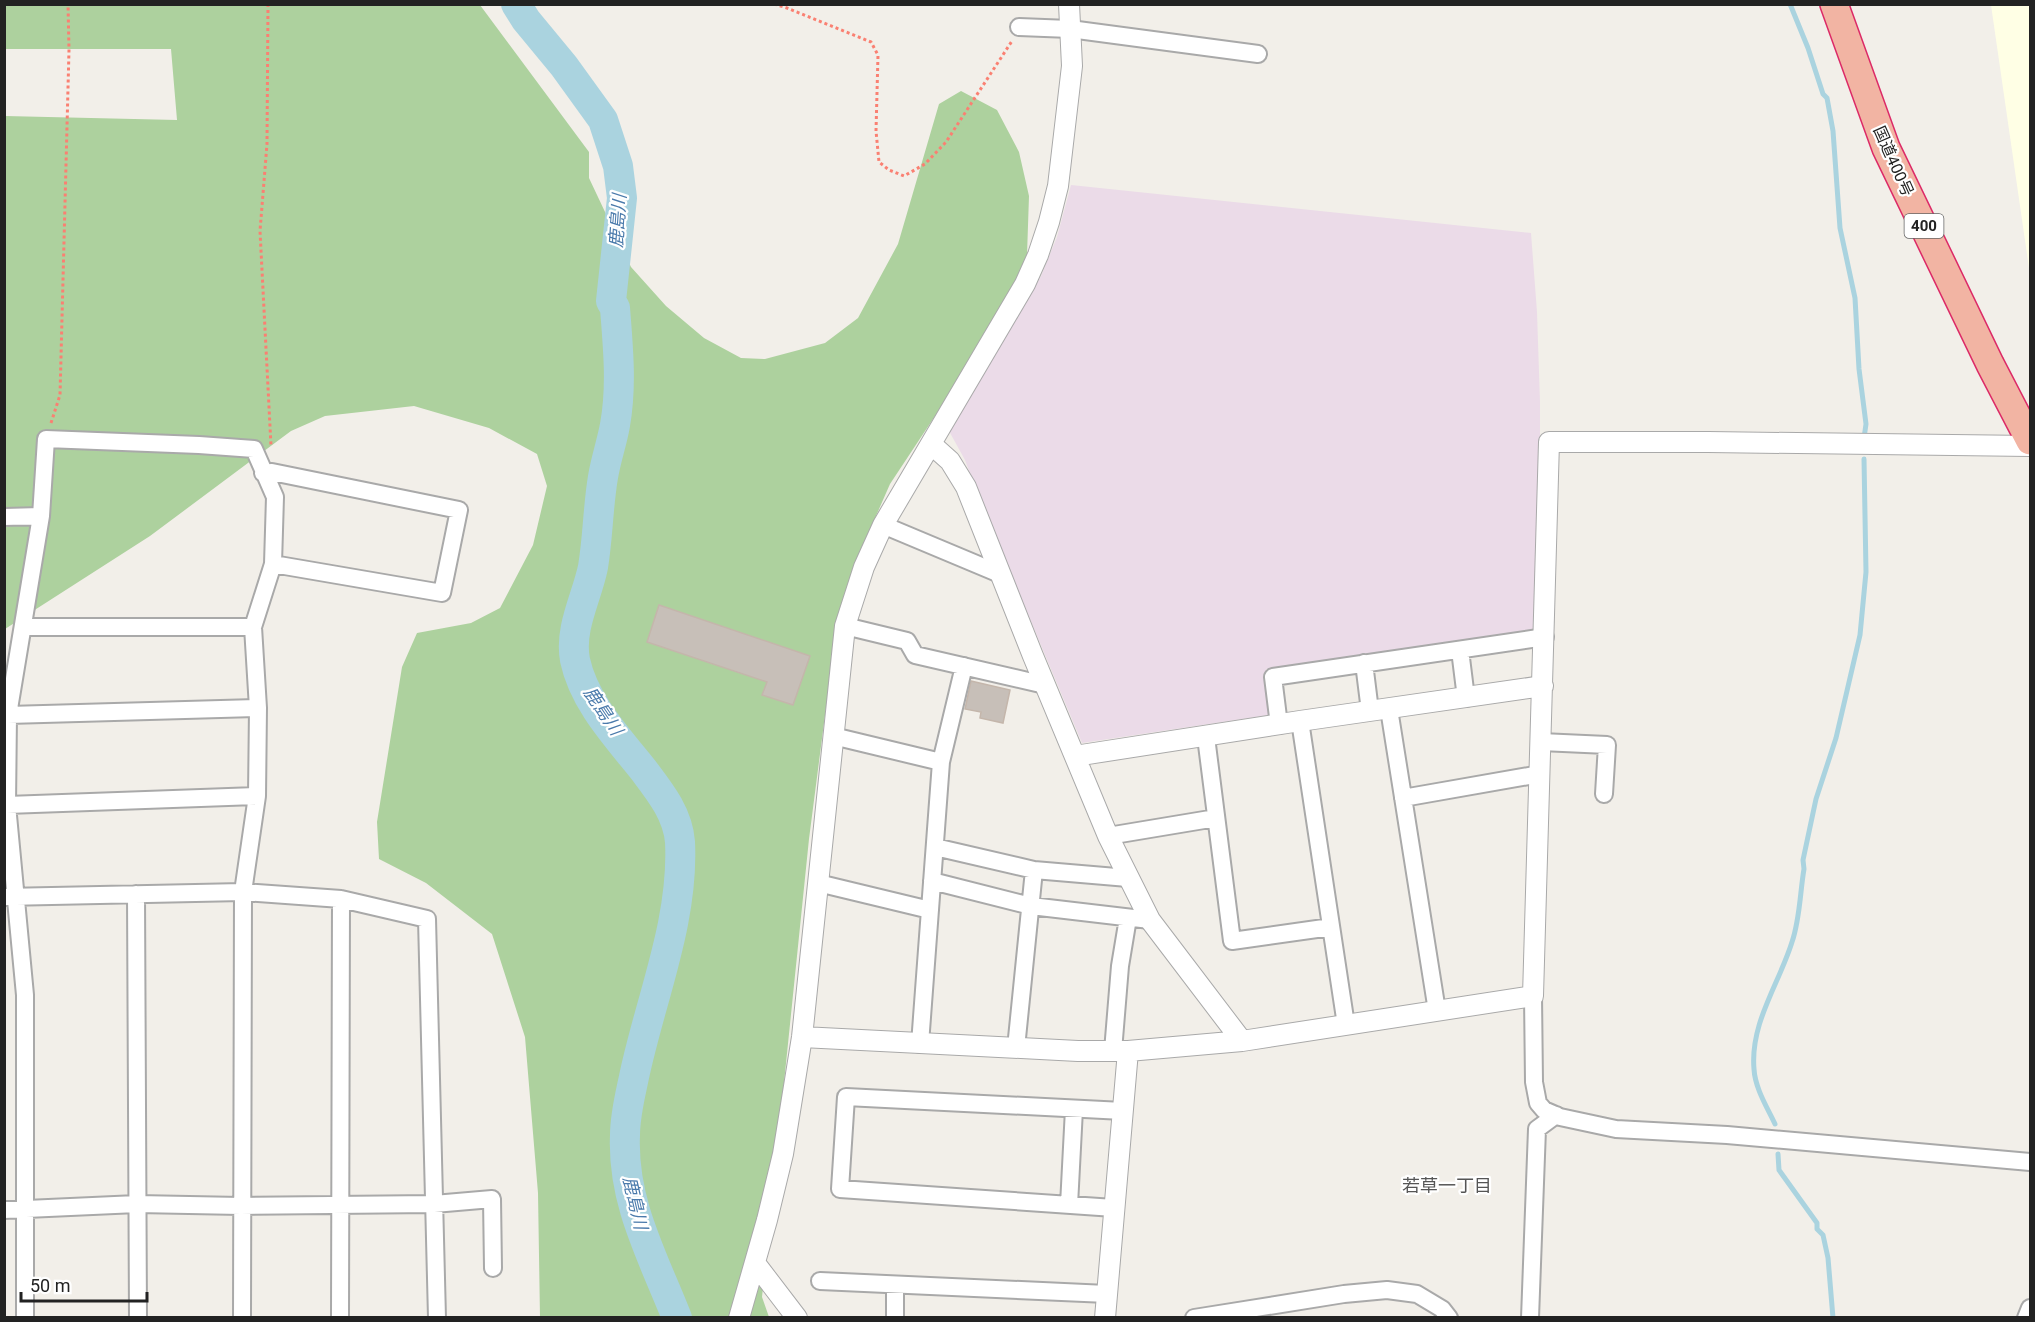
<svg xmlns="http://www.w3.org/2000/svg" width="2035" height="1322" viewBox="0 0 2035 1322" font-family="Roboto,'Noto Sans JP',sans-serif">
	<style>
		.industrial { fill: #ebdbe8 }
		.education { fill: #ffffe5 }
		.forest { fill: #add19e }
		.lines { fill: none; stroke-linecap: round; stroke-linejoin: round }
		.stream { stroke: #aad3df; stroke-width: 5 }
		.river { stroke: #aad3df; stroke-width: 30 }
		.building { fill: #c7bfb8; stroke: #c4b6ab; stroke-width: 1.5 }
		.minor-casing { stroke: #a9a9a9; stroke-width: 20 }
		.tertiary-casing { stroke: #a9a9a9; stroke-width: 22 }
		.trunk-casing { stroke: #dc2a67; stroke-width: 30 }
		.path { stroke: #fa8072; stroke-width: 3; stroke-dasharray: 3 3; stroke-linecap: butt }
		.minor { stroke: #fff; stroke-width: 16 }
		.tertiary { stroke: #fff; stroke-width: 20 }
		.trunk { stroke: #f2b4a3; stroke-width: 27 }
		.labels { text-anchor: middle; stroke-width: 4.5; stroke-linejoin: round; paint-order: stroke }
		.shield { fill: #fff; stroke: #646464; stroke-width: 1.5 }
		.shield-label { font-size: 15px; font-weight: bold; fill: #222 }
		.street-label { font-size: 16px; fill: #222; stroke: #fff }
		.water-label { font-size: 18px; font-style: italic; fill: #4a7aab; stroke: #fff }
		.neighbourhood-label { font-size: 18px; fill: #555; stroke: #fff }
	</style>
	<rect width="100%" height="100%" fill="#f2efe9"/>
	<path class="industrial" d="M1071,185L1531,233L1537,312L1540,402V518L1535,631L1266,669L1269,715L1082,743L979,498L965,460L949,431L1041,276L1057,237Z"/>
	<path class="education" d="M1991,5H2030V275Z"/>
	<path class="forest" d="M5,5H480L589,152V178L631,267L666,306L704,338L741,358L765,359L825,343L858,318L898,244L939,104L961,91L997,110L1019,152L1029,196L1027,255L1017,292L890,484L865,541L832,661L809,839L762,1297L769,1317H540L538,1193L525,1037L492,934L426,883L379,859L377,822L402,667L417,633L471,623L500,608L533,545L547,486L537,454L489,428L414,406L325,416L291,431L150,536L5,629V116L177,120L171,49H5Z"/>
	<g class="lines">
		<path class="stream" d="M1790,4L1808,48L1823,94L1827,98L1833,131L1840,228L1855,298L1859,369L1866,424L1864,438
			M1775,1124C1767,1107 1755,1088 1754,1069C1750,1023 1779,984 1792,942C1800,919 1800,892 1804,869L1803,860L1816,799L1836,738L1860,635L1866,572L1864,459
			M1778,1154L1779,1170L1817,1223V1229L1823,1235L1828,1258L1833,1318"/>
		<path class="river" d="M516,4L526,20L564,66L603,120L618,166L622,198L611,301L615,308C618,347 622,386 615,425C612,442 606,459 603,477C598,506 598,537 593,567C587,597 569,628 575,660C584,703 619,739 645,772C661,793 678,815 680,842C684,922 650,1000 634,1077C630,1096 625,1115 625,1135C622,1202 653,1257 677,1318"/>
	</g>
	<path class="building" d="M659,605L810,656L793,705L762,695L767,682L647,642Z
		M971,681L1010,690L1003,723L980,718L981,712L965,709Z"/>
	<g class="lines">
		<defs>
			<path id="minor" d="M1019,27L1070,29L1258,54
				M263,473L272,472L459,510L442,593L273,564
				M4,517L41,516
				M883,525L1000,574
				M845,626L907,641L915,655L1045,685
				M23,627H253
				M1460,650L1466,698
				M1364,663L1370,711
				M1389,709L1437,1011
				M8,715L258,708
				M1300,721L1346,1025
				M1279,725L1273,677L1545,637
				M833,736L941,762
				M1206,737L1232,941L1331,927
				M1541,742L1607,745L1604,794
				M1403,798L1540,774
				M7,805L257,796
				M1108,836L1216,818
				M935,847L1034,870L1128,878
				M932,881L1031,906L1150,920
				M818,883L930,910
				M136,894L138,1318
				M4,897L243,892L341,899L340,1318
				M341,899L427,919L437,1318
				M1533,996L1534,1082L1538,1103L1544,1110L1560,1117L1616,1129L1727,1135L2030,1162
				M920,1044L941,762L964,666
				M1016,1048L1034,870
				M1113,1051L1120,966L1128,918
				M1069,1205L1074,1109
				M1114,1208L840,1189L846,1097L1123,1111
				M4,1210L137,1204L241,1206L434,1204L492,1199L493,1268
				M820,1281L1107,1294
				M25,1318V995L7,805L8,715L41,516L46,439L199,445L254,449L275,497L273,564L253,627L258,708L257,796L243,892L242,1318
				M895,1318V1285
				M1194,1318L1344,1294L1387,1290L1417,1294L1442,1309L1449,1318
				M1530,1318L1537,1129L1556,1115
				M2026,1318L2030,1308"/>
			<path id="tertiary" d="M931,444L950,461L966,487L1033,656L1108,836L1150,920L1242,1041
				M1075,756L1300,721L1543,686
				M802,1037L1078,1051H1128L1242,1041L1533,996L1549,442H1708L2030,446
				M755,1263L797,1318
				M739,1318L767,1220L783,1154L802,1037L845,626L864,567L883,525L1025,284L1038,255L1049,222L1058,186L1072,66L1069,4
				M1105,1318L1128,1051"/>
			<path id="trunk" d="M1834,4L1886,148L1990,364L2030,441"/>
		</defs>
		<use href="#minor" class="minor-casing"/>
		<use href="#tertiary" class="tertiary-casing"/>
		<use href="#trunk" class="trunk-casing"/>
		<path class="path" d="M268,4L267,144L260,231L271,446
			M774,4L787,8L871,42L878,55L876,131L879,162L889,170L904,176L925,164L946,142L1012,41
			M51,423L60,395L69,50L68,4"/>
		<use href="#minor" class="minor"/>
		<use href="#tertiary" class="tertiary"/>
		<use href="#trunk" class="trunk"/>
	</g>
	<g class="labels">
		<rect class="shield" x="1904.5" y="214" width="39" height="24" rx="4.5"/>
		<g class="shield-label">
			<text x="1924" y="231">400</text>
		</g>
		<g class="street-label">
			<text transform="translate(1894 161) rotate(66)" y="6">国道400号</text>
		</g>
		<g class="water-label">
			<text transform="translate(618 221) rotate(-86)" y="6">鹿島川</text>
			<text transform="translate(603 711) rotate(56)" y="6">鹿島川</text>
			<text transform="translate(635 1203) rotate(77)" y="6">鹿島川</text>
		</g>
		<g class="neighbourhood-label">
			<text x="1447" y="1192">若草一丁目</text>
		</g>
	</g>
	<rect width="2035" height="1322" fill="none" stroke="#222222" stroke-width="12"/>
	<path d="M21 1292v9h126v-9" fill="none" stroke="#222222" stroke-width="3"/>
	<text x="30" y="1292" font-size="18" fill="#222222" stroke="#ffffff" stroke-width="4.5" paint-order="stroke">50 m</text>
</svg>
